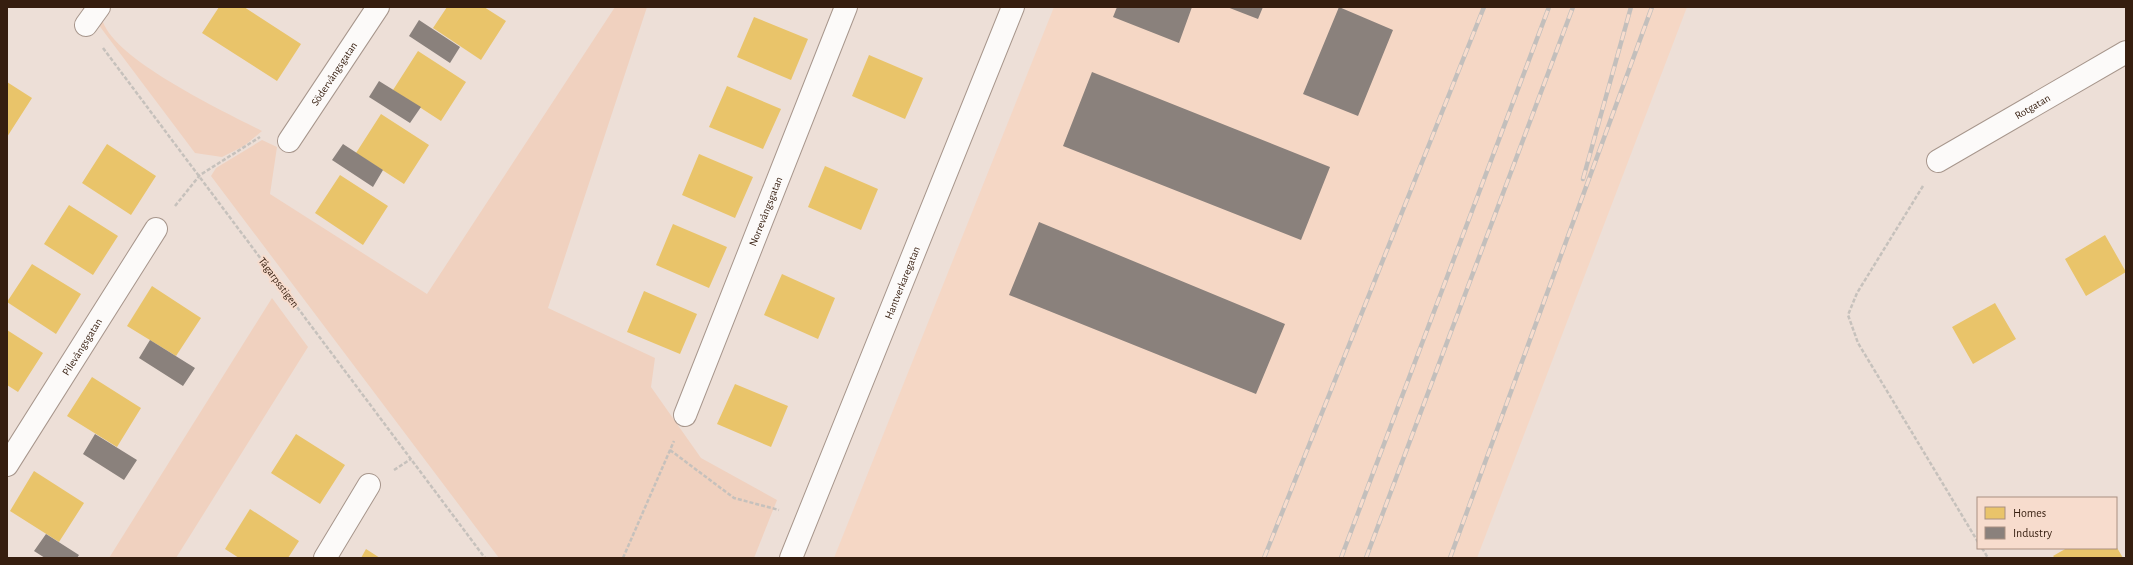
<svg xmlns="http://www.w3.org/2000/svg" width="2133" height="565" viewBox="0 0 2133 565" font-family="'Alegreya Sans',sans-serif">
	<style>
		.built { fill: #f5d7c5 }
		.green { fill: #f0d1bf }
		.homes { fill: #e9c46a }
		.industry { fill: #8a817c }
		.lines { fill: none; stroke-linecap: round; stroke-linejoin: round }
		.street-casing { stroke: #a7968c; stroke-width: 24 }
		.path { stroke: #c6c1bc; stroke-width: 2.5; stroke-dasharray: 4 2; stroke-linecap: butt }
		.street { stroke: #fcfaf9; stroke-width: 22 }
		.rail-casing { stroke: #c3bfbc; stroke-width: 4.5 }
		.rail { stroke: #f7dccd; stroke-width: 3; stroke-dasharray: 9; stroke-linecap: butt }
		.labels { text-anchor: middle; stroke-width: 4; stroke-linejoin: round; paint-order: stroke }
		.street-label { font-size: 11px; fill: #361e0f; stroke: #f7dccd }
	</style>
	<rect width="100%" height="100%" fill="#eddfd7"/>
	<path class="built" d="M1054,7H1687L1477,558H834Z"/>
	<path class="green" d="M615,7H647L548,308L655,358L651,387L701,458L777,500L754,558H499L211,176L216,168L262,140L277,147L270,194L427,294Z
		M103,22C117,61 223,111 262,131L244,146L222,157L195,153L98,24Z
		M272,298L308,347L176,558H109Z"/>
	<path class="homes" d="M219,7H244L301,44L277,81L202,33Z
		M447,7H484L506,21L481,60L433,28Z
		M754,17L808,39L791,80L737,57Z
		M418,51L466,82L441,121L393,90Z
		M869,55L923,78L905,119L852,96Z
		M7,82L32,98L7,137Z
		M727,86L781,109L763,149L709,127Z
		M381,114L429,145L404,184L356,153Z
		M107,144L156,176L131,215L82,183Z
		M699,154L753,177L735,218L682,195Z
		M825,166L878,189L861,230L808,207Z
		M340,175L388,206L363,245L315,213Z
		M69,205L118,236L93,275L44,244Z
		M673,224L727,247L709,288L656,265Z
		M2105,235L2126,272L2086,296L2065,259Z
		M32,264L81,294L56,334L7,302Z
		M782,274L835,298L818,339L764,315Z
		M152,286L201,318L176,356L127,326Z
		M644,291L697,314L680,354L627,332Z
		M1995,303L2016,339L1973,364L1952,327Z
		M7,330L43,353L18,392L7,385Z
		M92,377L141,408L117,447L67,416Z
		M735,384L788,406L771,447L717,424Z
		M296,434L345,465L320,504L271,473Z
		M34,471L84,503L59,542L10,511Z
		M250,509L299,541L288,558H239L225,549Z
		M2116,546L2123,558H2055L2053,556L2067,548H2116Z
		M366,549L380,558H361Z"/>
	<path class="industry" d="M1117,7H1192L1179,43L1113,17Z
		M1227,7H1263L1258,19Z
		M1339,7L1393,30L1358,116L1303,94Z
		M419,20L460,47L450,63L409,36Z
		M1092,72L1330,167L1301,240L1063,146Z
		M379,81L421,107L410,123L369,97Z
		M343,144L383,170L373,187L332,160Z
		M1039,222L1285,324L1256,394L1009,295Z
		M150,340L195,368L183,386L139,358Z
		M95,434L137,460L124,480L83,454Z
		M46,534L79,555L77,558H45L34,551Z"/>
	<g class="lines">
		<defs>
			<g id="street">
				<path d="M86,25L99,7"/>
				<path id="s1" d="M289,141L378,7"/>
				<path id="s2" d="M1938,161L2126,52"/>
				<path id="s3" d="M685,415L846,7"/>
				<path id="s4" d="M7,465L156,229"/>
				<path d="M325,558L369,485"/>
				<path id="s5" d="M791,558L1013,7"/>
			</g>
		</defs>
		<use href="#street" class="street-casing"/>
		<path class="path" d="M103,48L485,558
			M1923,186L1857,293L1848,315L1858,343L1978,542
			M175,206L200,175L260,137
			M670,450L734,498L779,510
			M394,470L411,459
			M1982,548L1988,558
			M623,558L674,441"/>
		<use href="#street" class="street"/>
		<defs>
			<path id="rail" d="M1583,179L1631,7
				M1264,558L1484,7
				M1341,558L1549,7
				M1366,558L1573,7
				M1450,558L1652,7"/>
		</defs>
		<use href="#rail" class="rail-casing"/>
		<use href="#rail" class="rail"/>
	</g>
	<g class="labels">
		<g class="street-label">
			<text dy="4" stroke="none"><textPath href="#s1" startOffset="81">Södervångsgatan</textPath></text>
			<text dy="4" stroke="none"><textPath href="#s2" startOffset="109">Rotgatan</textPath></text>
			<text dy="4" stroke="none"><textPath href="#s3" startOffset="219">Norrevångsgatan</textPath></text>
			<text transform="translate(279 282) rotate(53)" y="4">Tågarpsstigen</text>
			<text dy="4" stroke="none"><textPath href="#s5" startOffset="297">Hantverkaregatan</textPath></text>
			<text dy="4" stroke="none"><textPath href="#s4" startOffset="140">Pilevångsgatan</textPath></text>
		</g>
	</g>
	<rect width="2133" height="565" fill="none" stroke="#361e0f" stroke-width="16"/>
	<rect x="1977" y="497" width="140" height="52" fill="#f7dccd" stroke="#aa9081"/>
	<rect x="1985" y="507" width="20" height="12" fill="#e9c46a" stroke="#aa9081"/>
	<text x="2013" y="517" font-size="12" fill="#361e0f">Homes</text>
	<rect x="1985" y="527" width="20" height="12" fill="#8a817c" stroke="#aa9081"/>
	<text x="2013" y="537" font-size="12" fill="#361e0f">Industry</text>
</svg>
